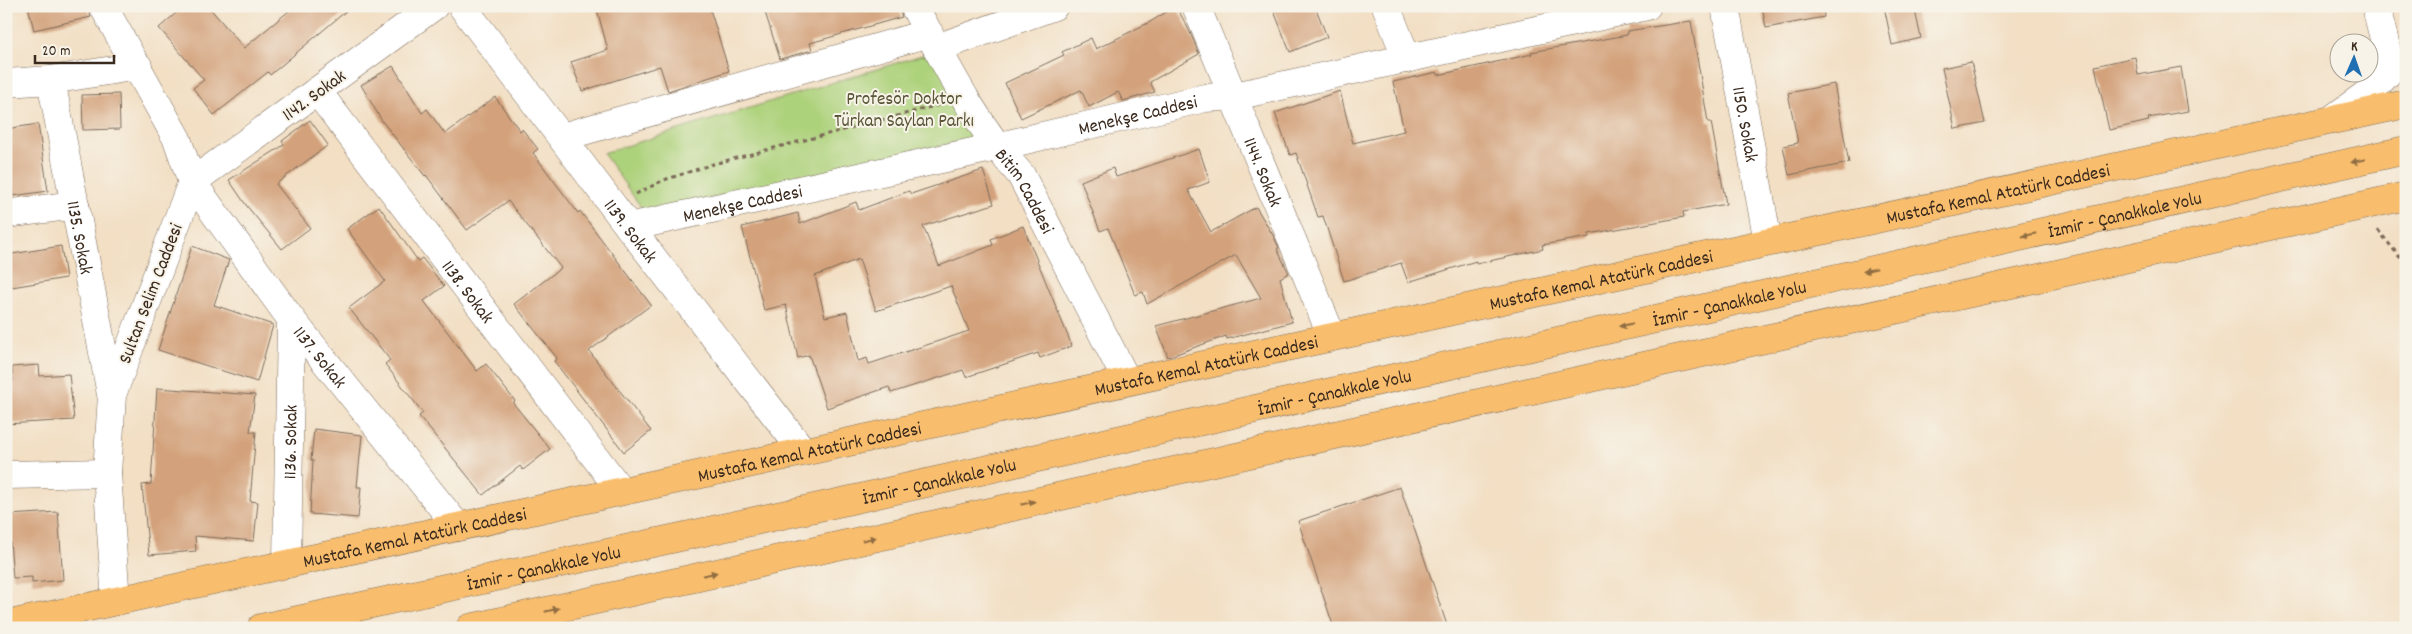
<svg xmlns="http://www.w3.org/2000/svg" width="2412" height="634" viewBox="0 0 2412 634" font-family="Dekko,sans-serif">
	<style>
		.green { fill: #add27c; stroke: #747e4d }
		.building { fill: #d3a27c; fill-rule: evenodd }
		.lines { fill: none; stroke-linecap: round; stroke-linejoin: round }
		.minor-casing { stroke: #7b6958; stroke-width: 29 }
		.major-casing { stroke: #7b6958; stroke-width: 29 }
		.highway-casing { stroke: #7b6958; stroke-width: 29 }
		.path { stroke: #7b6958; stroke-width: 3; stroke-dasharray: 4 4; stroke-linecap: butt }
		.minor { stroke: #fff; stroke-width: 28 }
		.major { stroke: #f9be6d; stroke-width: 28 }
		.highway { stroke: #f9be6d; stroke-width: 28 }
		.oneway { fill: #906d42 }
		.labels { text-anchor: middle; stroke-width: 4; stroke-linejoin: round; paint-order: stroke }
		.street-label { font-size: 19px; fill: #3b2a1e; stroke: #f7f3e8 }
		.park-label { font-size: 19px; fill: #585436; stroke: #f7f3e8 }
	</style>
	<rect width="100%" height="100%" fill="#f7f3e8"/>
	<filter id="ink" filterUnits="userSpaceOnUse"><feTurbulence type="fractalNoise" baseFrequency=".02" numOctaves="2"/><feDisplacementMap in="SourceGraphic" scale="10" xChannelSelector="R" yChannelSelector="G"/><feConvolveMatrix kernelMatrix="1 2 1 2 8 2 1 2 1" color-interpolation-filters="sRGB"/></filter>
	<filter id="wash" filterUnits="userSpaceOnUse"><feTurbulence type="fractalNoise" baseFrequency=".0096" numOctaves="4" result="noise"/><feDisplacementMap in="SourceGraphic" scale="20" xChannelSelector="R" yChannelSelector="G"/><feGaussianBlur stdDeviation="1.12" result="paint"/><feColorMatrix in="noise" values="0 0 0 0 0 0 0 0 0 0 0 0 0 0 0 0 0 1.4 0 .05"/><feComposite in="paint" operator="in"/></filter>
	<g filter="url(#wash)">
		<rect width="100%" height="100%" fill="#f2dfc4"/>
		<path class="green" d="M932,52L976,138L645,213L603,153Z"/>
		<g id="blocks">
			<path class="building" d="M28,6H87L91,17L34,30Z
				M184,6H208L244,48L295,6H352L270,75L268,72L214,115L193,88L204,80L159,28Z
				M596,6H709L729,71L668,91L660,66L582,91L571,62L608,50Z
				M763,6H898L902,17L810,43L812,50L780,59Z
				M1176,6L1189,30L1199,54L1150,82L1155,92L1123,101L1118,92L1089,107L1081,90L1021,118L1005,83L1064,55L1062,52L1091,38L1096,49L1150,22Z
				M1272,6H1315L1327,37L1290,52Z
				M1762,6H1823L1824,17L1766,28Z
				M1884,6H1914L1921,38L1892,45Z
				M1691,21L1708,122H1711L1726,204L1683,212L1684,217L1589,234V237L1542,245L1543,249L1476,264V261L1408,282L1401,263L1344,281L1323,216L1318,217L1296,153L1290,155L1275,113L1340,91L1353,143L1404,131L1393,82L1437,72L1438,75L1532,54L1531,52L1627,35V31Z
				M2135,57L2138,75L2181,67L2188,111L2148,118L2149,121L2109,130L2095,66Z
				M1971,62L1985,123L1955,129L1942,68Z
				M393,66L422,113L427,109L445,134L495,97L520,131L522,129L538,149L533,153L578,213L580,211L651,305L589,351L651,431L624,452L554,361L557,358L514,304L561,268L508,201L467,230L426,175L425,176L382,121L361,85Z
				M1834,84L1849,163L1789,175L1783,146L1798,143L1788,93Z
				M119,94L120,129L83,130L82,95Z
				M310,120L328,145L276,184L310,228L282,249L246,205L229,180L284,145L282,141Z
				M38,124L48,191L13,196L6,152V129Z
				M1199,149L1210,182L1188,190L1211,232L1256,207L1274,237L1279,248L1277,249L1289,273L1280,278L1292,322L1227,339L1226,336L1168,357L1156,326L1261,298L1236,255L1147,304L1143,292L1135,295L1108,228L1100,231L1081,181L1113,168L1116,177Z
				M983,170L994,204L923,226L939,266L993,245L991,239L1023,226L1072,346L1040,358L1038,353L966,377L963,370L891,393L889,387L827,408L809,355L798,358L786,305L764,310L742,227L798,213L800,224L856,202L859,210L909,191L911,194ZM859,259L876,311L951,286L969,331L869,364L867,358L858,361L847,312L825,317L815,276Z
				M379,206L418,261L422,258L444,286L424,301L477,371L486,364L515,401L513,403L550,449L523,470L520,466L483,495L419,416L423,413L385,364L390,360L349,308L385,281L347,229Z
				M61,246L66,278L6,288V255Z
				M192,246L229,260L214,305L273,325L257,382L158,350Z
				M39,365L40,376L69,374L74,420L6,424V381H13L12,367Z
				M157,388L255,395L250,432H256L250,501L258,502L254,541L195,536L196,551L149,555L142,485L151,484Z
				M314,429L362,435L357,487H361L358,518L310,514L313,460H311Z
				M1400,487L1448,628H1334L1298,521Z
				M58,512L63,580L32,583V577L13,578L8,515Z"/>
		</g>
	</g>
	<g filter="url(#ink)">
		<use href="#blocks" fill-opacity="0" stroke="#7b6958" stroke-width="1"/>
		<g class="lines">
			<defs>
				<g id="minor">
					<path d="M103,6L177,139L192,182L112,395L107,473L116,601"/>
					<path id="s1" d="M434,6L192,182L291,319L458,527"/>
					<path id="s2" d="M462,6L629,227L803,451"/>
					<path id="s3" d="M914,6C947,66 975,124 1021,175L1127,381"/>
					<path id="s4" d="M1196,6L1332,337"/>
					<path d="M1386,6L1407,59"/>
					<path id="s5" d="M1725,6L1768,242"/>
					<path d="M937,48L1054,6"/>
					<path id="s6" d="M51,80L111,394"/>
					<path d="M6,83L51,80L138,66"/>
					<path id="s7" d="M317,91L621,491"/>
					<path d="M2331,120L2372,90L2388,73V55L2378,15L2381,6"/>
					<path d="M562,137L929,33"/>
					<path d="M6,214L75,205"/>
					<path id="s8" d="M629,227L996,147L1205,98L1235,96L1647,6"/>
					<path d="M6,475L107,473"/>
					<path id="s9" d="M287,564L291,319"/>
				</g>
				<g id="major">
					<path id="s10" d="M6,625L2406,104"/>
				</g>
				<g id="highway">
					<path id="s11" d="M261,628L842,502L2406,150"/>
					<path d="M470,628L2406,196"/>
				</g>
			</defs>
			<use href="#minor" class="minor-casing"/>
			<use href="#major" class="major-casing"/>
			<use href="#highway" class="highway-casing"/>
			<path class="path" d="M636,194L664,180L713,164L939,105
				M2378,230L2406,265"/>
			<use href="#minor" class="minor"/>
			<use href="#major" class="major"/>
			<use href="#highway" class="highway"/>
		</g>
		<defs><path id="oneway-solid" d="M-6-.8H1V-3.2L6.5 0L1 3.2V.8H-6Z" transform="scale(1.25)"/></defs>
		<g class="oneway">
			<use href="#oneway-solid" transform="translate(2358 161) rotate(167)"/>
			<use href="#oneway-solid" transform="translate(2029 235) rotate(167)"/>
			<use href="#oneway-solid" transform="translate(1870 270) rotate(167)"/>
			<use href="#oneway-solid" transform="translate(1626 325) rotate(167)"/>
			<use href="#oneway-solid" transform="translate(1028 503) rotate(-13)"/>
			<use href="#oneway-solid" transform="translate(869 539) rotate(-13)"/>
			<use href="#oneway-solid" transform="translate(710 574) rotate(-13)"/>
			<use href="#oneway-solid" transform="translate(552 610) rotate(-13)"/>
		</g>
	</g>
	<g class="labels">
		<g class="street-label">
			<text transform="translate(313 94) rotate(-36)" y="7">1142. Sokak</text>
			<text dy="7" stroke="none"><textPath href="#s8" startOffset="521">Menekşe Caddesi</textPath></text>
			<text dy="7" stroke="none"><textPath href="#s5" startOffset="120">1150. Sokak</textPath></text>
			<text dy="7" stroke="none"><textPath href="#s4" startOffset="179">1144. Sokak</textPath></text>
			<text dy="7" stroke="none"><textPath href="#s3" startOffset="216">Bitim Caddesi</textPath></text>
			<text dy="7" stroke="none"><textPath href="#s10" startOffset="2038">Mustafa Kemal Atatürk Caddesi</textPath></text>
			<text dy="7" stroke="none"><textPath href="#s8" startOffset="116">Menekşe Caddesi</textPath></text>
			<text dy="7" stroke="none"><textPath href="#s11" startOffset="1909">İzmir - Çanakkale Yolu</textPath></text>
			<text dy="7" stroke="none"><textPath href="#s2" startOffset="281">1139. Sokak</textPath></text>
			<text dy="7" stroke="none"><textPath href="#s6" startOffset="160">1135. Sokak</textPath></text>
			<text dy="7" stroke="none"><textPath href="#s10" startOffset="1632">Mustafa Kemal Atatürk Caddesi</textPath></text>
			<text dy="7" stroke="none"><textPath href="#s7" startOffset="251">1138. Sokak</textPath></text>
			<text transform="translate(149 293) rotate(-69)" y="7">Sultan Selim Caddesi</text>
			<text dy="7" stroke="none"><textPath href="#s11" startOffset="1504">İzmir - Çanakkale Yolu</textPath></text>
			<text dy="7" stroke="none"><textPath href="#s1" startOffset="516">1137. Sokak</textPath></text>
			<text dy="7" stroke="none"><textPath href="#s10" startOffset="1228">Mustafa Kemal Atatürk Caddesi</textPath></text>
			<text dy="7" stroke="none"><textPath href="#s11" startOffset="1099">İzmir - Çanakkale Yolu</textPath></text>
			<text dy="7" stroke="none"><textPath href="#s9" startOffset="122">1136. Sokak</textPath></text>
			<text dy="7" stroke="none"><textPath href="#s10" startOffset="822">Mustafa Kemal Atatürk Caddesi</textPath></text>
			<text dy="7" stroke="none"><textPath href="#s11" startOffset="694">İzmir - Çanakkale Yolu</textPath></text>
			<text dy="7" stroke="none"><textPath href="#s10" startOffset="418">Mustafa Kemal Atatürk Caddesi</textPath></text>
			<text dy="7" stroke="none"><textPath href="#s11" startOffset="289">İzmir - Çanakkale Yolu</textPath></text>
		</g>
		<g class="park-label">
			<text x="904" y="104">Profesör Doktor<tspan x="904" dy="22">Türkan Saylan Parkı</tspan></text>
		</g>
	</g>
	<rect width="2412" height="634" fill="none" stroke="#f7f3e8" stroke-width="25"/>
	<g transform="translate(2354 58) rotate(2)"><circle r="24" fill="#f7f3e8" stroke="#aca397"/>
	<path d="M0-4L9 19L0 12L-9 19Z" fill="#1f6fb2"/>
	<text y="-8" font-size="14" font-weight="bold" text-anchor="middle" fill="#3b2a1e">K</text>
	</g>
	<path d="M35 55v8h79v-8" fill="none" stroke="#3b2a1e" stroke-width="2.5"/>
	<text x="42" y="55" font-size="15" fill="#3b2a1e" stroke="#f7f3e8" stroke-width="4" paint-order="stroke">20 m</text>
</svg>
